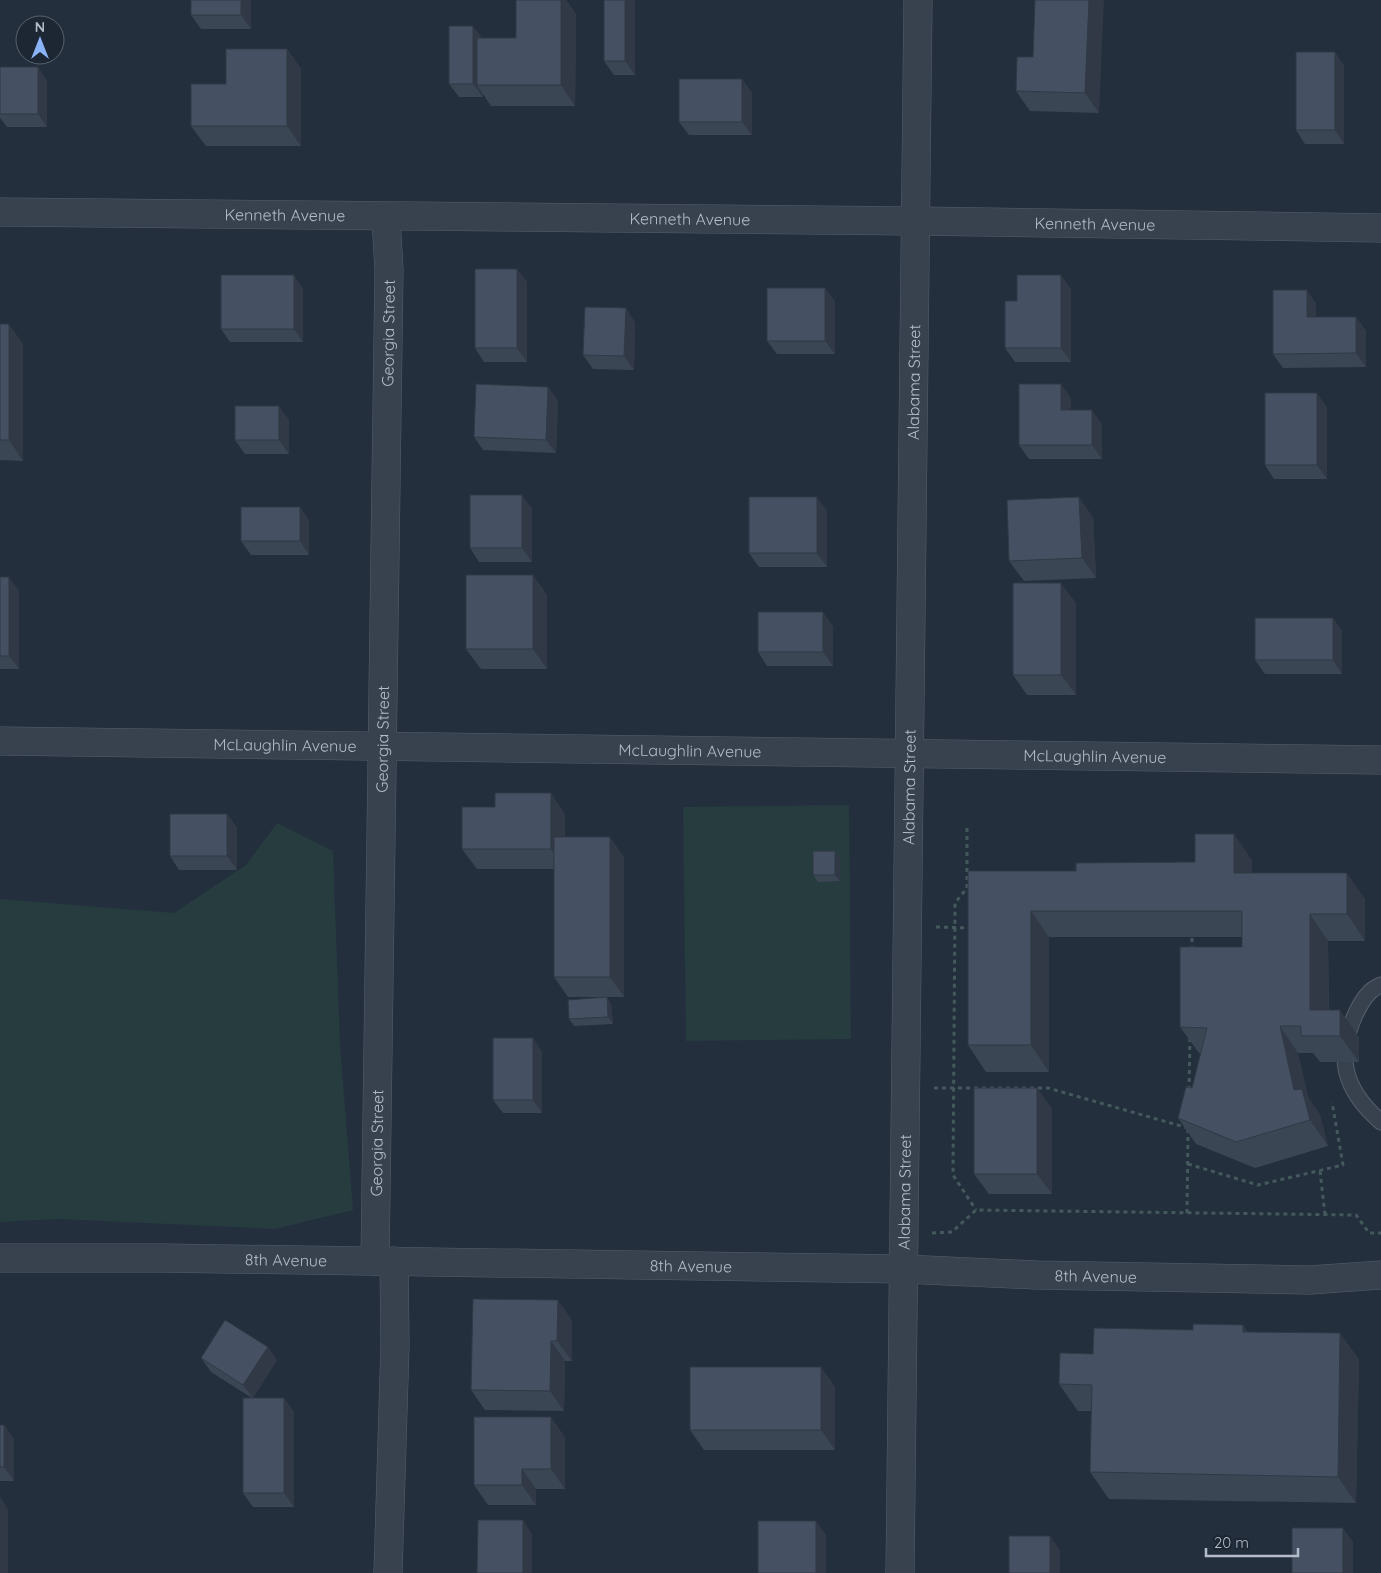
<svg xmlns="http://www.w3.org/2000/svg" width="1381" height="1573" viewBox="0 0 1381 1573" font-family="Quicksand,sans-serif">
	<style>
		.green { fill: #263c3f }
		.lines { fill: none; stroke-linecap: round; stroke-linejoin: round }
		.lane-casing { stroke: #565f6c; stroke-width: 17 }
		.street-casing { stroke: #565f6c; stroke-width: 29 }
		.path { stroke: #44595c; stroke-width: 3; stroke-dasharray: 4 4; stroke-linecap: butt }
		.lane { stroke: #38414e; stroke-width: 15 }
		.street { stroke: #38414e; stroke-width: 28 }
		.wall { fill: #3b4654 }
		.shaded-wall { fill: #303945 }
		.building { fill: #455162; stroke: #303945 }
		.labels { text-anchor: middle; stroke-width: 4; stroke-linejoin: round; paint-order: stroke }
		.street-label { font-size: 16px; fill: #b4bcc9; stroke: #1d2633 }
	</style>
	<rect width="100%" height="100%" fill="#242f3e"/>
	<path class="green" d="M849,805L851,1039L686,1041L683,807Z
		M277,823L333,851L340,1045L353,1210L275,1229L58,1219L0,1222V899L174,913L246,865Z"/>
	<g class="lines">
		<defs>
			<path id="lane" d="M1381,985C1368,990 1362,1001 1356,1013C1335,1057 1344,1090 1381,1122"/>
			<g id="street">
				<path id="s1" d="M0,212L917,221L1381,228"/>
				<path id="s2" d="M0,741L1381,760"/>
				<path id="s3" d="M0,1258H163L904,1269L1036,1275L1310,1280L1381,1275"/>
				<path id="s4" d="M375,1261L389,270L386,218"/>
				<path d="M388,1573L395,1345L394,1261"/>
				<path id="s5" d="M900,1573L918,0"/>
			</g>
		</defs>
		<use href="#lane" class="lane-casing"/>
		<use href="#street" class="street-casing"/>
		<path class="path" d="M967,828V888L955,903L953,1175L976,1210
			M936,927L970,928
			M1192,950V937
			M934,1088H1048L1188,1128
			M1189,1090L1190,1037
			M1188,1164L1258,1185L1343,1165L1332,1102
			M1320,1171L1325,1215
			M1187,1213L1188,1129
			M932,1233L952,1232L976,1210L1356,1215L1369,1233H1381"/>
		<use href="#lane" class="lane"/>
		<use href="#street" class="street"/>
	</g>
	<path class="wall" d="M251,0V29H201L191,15Z
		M516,0H566L576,14L575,106H491L483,94V97H459L449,84L482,38H516Z
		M635,0V75H614L604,61Z
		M1035,0L1099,113L1030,111L1016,91L1033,57Z
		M287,49L301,69V146H206L191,126L226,84Z
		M1335,52L1344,66V144H1305L1296,130Z
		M0,67H38L47,81V127H7L0,118Z
		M742,79L752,93V135H689L679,122Z
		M517,269L527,282V362H484L475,348Z
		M303,289V342H230L221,329Z
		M1071,289V362H1015L1005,348L1017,301Z
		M1307,290L1316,304V317H1356L1366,331V367L1283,368L1273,354Z
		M835,301V354H777L767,341Z
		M635,322L634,370L593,369L583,355Z
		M0,324L23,344V461L0,460Z
		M548,387L558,401L556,453L483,450L474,437Z
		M1071,398V410L1102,424V459H1029L1019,445Z
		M1327,407V479H1274L1265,465Z
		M289,420V454H245L235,440Z
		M532,508V562H479L470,548Z
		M827,511V567H759L749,553Z
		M1093,517L1096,578L1024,581L1009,561Z
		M309,520V555H251L241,541Z
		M533,575L547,595V669H481L466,649Z
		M0,577L19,591V669H0Z
		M1076,603V695H1027L1013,675Z
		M1333,618L1342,631V674H1265L1255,660Z
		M833,626V666H767L758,652Z
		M227,814L237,828V870H179L170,856Z
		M565,814V837L624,857V997H568L554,977V869H477L462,849Z
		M835,851L840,858V881L818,882L813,875Z
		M1252,860V873L1365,899V941H1328L1329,1010L1359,1037V1062H1320L1313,1053H1298L1308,1097L1320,1115L1328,1146L1255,1168L1196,1144L1178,1118L1192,1088L1201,1053H1199L1180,1027L1242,947V937H1049V1072H986L968,1045V871H1076L1195,862Z
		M611,1004L613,1024L574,1026L569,1019Z
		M533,1038L542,1052V1113H503L493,1100Z
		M1037,1088L1052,1109V1194H989L974,1174Z
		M572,1320V1361H565L564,1411L485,1410L471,1390Z
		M1243,1325L1247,1332L1359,1359L1356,1503L1109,1499L1090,1472L1091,1411H1078L1059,1384L1093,1354L1193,1330Z
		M201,1358L277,1360L253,1398H284L294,1412V1507H253L243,1493L252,1398L211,1372Z
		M821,1367L835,1387V1450H704L690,1430Z
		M0,1425H4L14,1439V1481H0Z
		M565,1437V1489H536V1505H488L474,1485Z"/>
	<path class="shaded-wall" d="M241,0H251V29L241,15Z
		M561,0H566L576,14L575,106L561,85Z
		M625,0H635V75L625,61Z
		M1089,0H1104L1099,113L1085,93Z
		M473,26L483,39L477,85L483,94V97L473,84Z
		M287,49L301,69V146L287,126Z
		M1335,52L1344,66V144L1335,130Z
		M38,67L47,81V127L38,114Z
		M742,79L752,93V135L742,122Z
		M517,269L527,282V362L517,348Z
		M294,275L303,289V342L294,329Z
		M1061,275L1071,289V362L1061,348Z
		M825,288L835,301V354L825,341Z
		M1307,290L1316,304V331L1307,317Z
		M626,308L635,322L634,370L624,356Z
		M1356,317L1366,331V367L1356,353Z
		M9,324L23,344V461L9,440Z
		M1061,384L1071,398V424L1061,410Z
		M548,387L558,401L556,453L546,440Z
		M1317,393L1327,407V479L1317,465Z
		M279,406L289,420V454L279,440Z
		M1092,410L1102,424V459L1092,445Z
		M522,495L532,508V562L522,548Z
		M817,497L827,511V567L817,553Z
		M1079,497L1093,517L1096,578L1082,558Z
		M300,507L309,520V555L300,541Z
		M533,575L547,595V669L533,649Z
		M9,577L19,591V669L9,656Z
		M1061,583L1076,603V695L1061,675Z
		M823,612L833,626V666L823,652Z
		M1333,618L1342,631V674L1333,660Z
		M551,793L565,814V869L551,849Z
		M227,814L237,828V870L227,856Z
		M1234,834L1252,860V899L1234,873Z
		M610,837L624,857V997L610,977Z
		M835,851L840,858V881L835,875Z
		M1347,873L1365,899V941L1347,914Z
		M1031,911L1049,937V1072L1031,1045Z
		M1310,914L1328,941L1329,1037L1310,1010Z
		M607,997L611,1004L613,1024L608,1017Z
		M1340,1010L1359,1037V1062L1340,1036Z
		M1280,1026L1298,1053L1308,1097L1320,1115L1328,1146L1310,1120L1294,1090Z
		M533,1038L542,1052V1113L533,1100Z
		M1037,1088L1052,1109V1194L1037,1174Z
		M558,1300L572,1320V1361L557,1341Z
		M1243,1325L1261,1352L1243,1332Z
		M1340,1333L1359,1359L1356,1503L1338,1477Z
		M551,1341L565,1361L564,1411L550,1391Z
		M268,1347L277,1360L253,1398L243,1385Z
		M821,1367L835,1387V1450L821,1430Z
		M284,1398L294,1412V1507L284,1493Z
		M551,1417L565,1437V1489L551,1469Z
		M4,1425L14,1439V1481L4,1467Z
		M522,1469L536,1489V1505L522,1485Z
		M0,1497L8,1509V1573H0Z
		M523,1520L532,1534V1573H523Z
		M816,1521L826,1535V1573H816Z
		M1343,1528L1353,1542V1573H1343Z
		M1050,1536L1060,1550V1573H1050Z"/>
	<path class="building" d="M191,0H241V15H191Z
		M516,0H561V85H477V38H516Z
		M604,0H625V61H604Z
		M1035,0H1089L1085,93L1016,91L1017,57H1033Z
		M449,26H473V84H449Z
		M226,49H287V126H191V84H226Z
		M1296,52H1335V130H1296Z
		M0,67H38V114H0Z
		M679,79H742V122H679Z
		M475,269H517V348H475Z
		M221,275H294V329H221Z
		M1017,275H1061V348H1005V301H1017Z
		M767,288H825V341H767Z
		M1273,290H1307V317H1356V353L1273,354Z
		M585,307L626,308L624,356L583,355Z
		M0,324H9V440H0Z
		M476,384L548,387L546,440L474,437Z
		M1019,384H1061V410H1092V445H1019Z
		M1265,393H1317V465H1265Z
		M235,406H279V440H235Z
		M470,495H522V548H470Z
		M749,497H817V553H749Z
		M1079,497L1082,558L1009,561L1007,500Z
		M241,507H300V541H241Z
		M466,575H533V649H466Z
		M0,577H9V656H0Z
		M1013,583H1061V675H1013Z
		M758,612H823V652H758Z
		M1255,618H1333V660H1255Z
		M495,793H551V849H462V807H495Z
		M170,814H227V856H170Z
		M1195,834H1234V873H1347V914H1310V1010H1340V1036H1301V1026H1280L1294,1090L1302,1089L1310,1120L1236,1142L1178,1118L1186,1087L1192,1088L1207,1028L1180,1027V947H1242V911H1031V1045H968V871H1076V863L1195,862Z
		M554,837H610V977H554Z
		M813,851H835V875H813Z
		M607,997L608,1017L569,1019L568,1000Z
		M493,1038H533V1100H493Z
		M974,1088H1037V1174H974Z
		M473,1299L558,1300L557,1341H551L550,1391L471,1390Z
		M225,1320L268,1347L243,1385L201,1358Z
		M1193,1324L1243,1325V1332L1340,1333L1338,1477L1090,1472L1092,1385L1059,1384L1060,1353L1093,1354L1094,1328L1193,1330Z
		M690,1367H821V1430H690Z
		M243,1398H284V1493H243Z
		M474,1417H551V1469H522V1485H474Z
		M0,1425H4V1467H0Z
		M478,1520H523V1573H477Z
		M758,1521H816V1573H758Z
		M1292,1528H1343V1573H1292Z
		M1009,1536H1050V1573H1009Z"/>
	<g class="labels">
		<g class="street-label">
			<text dy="6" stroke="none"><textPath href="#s1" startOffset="285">Kenneth Avenue</textPath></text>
			<text dy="6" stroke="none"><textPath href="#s1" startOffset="690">Kenneth Avenue</textPath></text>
			<text dy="6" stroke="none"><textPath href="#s1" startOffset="1095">Kenneth Avenue</textPath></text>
			<text dy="6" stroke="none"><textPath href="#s4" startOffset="928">Georgia Street</textPath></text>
			<text dy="6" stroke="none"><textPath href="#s5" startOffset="1191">Alabama Street</textPath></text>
			<text dy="6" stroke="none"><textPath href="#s4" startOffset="522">Georgia Street</textPath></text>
			<text dy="6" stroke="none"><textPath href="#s2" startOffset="285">McLaughlin Avenue</textPath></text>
			<text dy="6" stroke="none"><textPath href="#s2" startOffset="690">McLaughlin Avenue</textPath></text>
			<text dy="6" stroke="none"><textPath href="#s2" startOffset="1095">McLaughlin Avenue</textPath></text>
			<text dy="6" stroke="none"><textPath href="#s5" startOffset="786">Alabama Street</textPath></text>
			<text dy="6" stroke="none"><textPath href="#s4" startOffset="118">Georgia Street</textPath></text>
			<text dy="6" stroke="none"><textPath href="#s5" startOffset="381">Alabama Street</textPath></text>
			<text dy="6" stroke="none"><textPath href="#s3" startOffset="286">8th Avenue</textPath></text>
			<text dy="6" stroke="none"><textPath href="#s3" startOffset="691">8th Avenue</textPath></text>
			<text dy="6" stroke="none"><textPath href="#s3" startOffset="1096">8th Avenue</textPath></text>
		</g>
	</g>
	<g transform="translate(40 40)"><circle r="24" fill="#1d2633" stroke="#59626f"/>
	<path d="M0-4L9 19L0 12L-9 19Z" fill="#8ab4f8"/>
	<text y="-8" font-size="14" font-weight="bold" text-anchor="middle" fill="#b4bcc9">N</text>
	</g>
	<path d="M1206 1548v8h92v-8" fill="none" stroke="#b4bcc9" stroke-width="2.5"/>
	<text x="1214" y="1548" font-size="15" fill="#b4bcc9" stroke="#1d2633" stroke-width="4" paint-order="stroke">20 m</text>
</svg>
